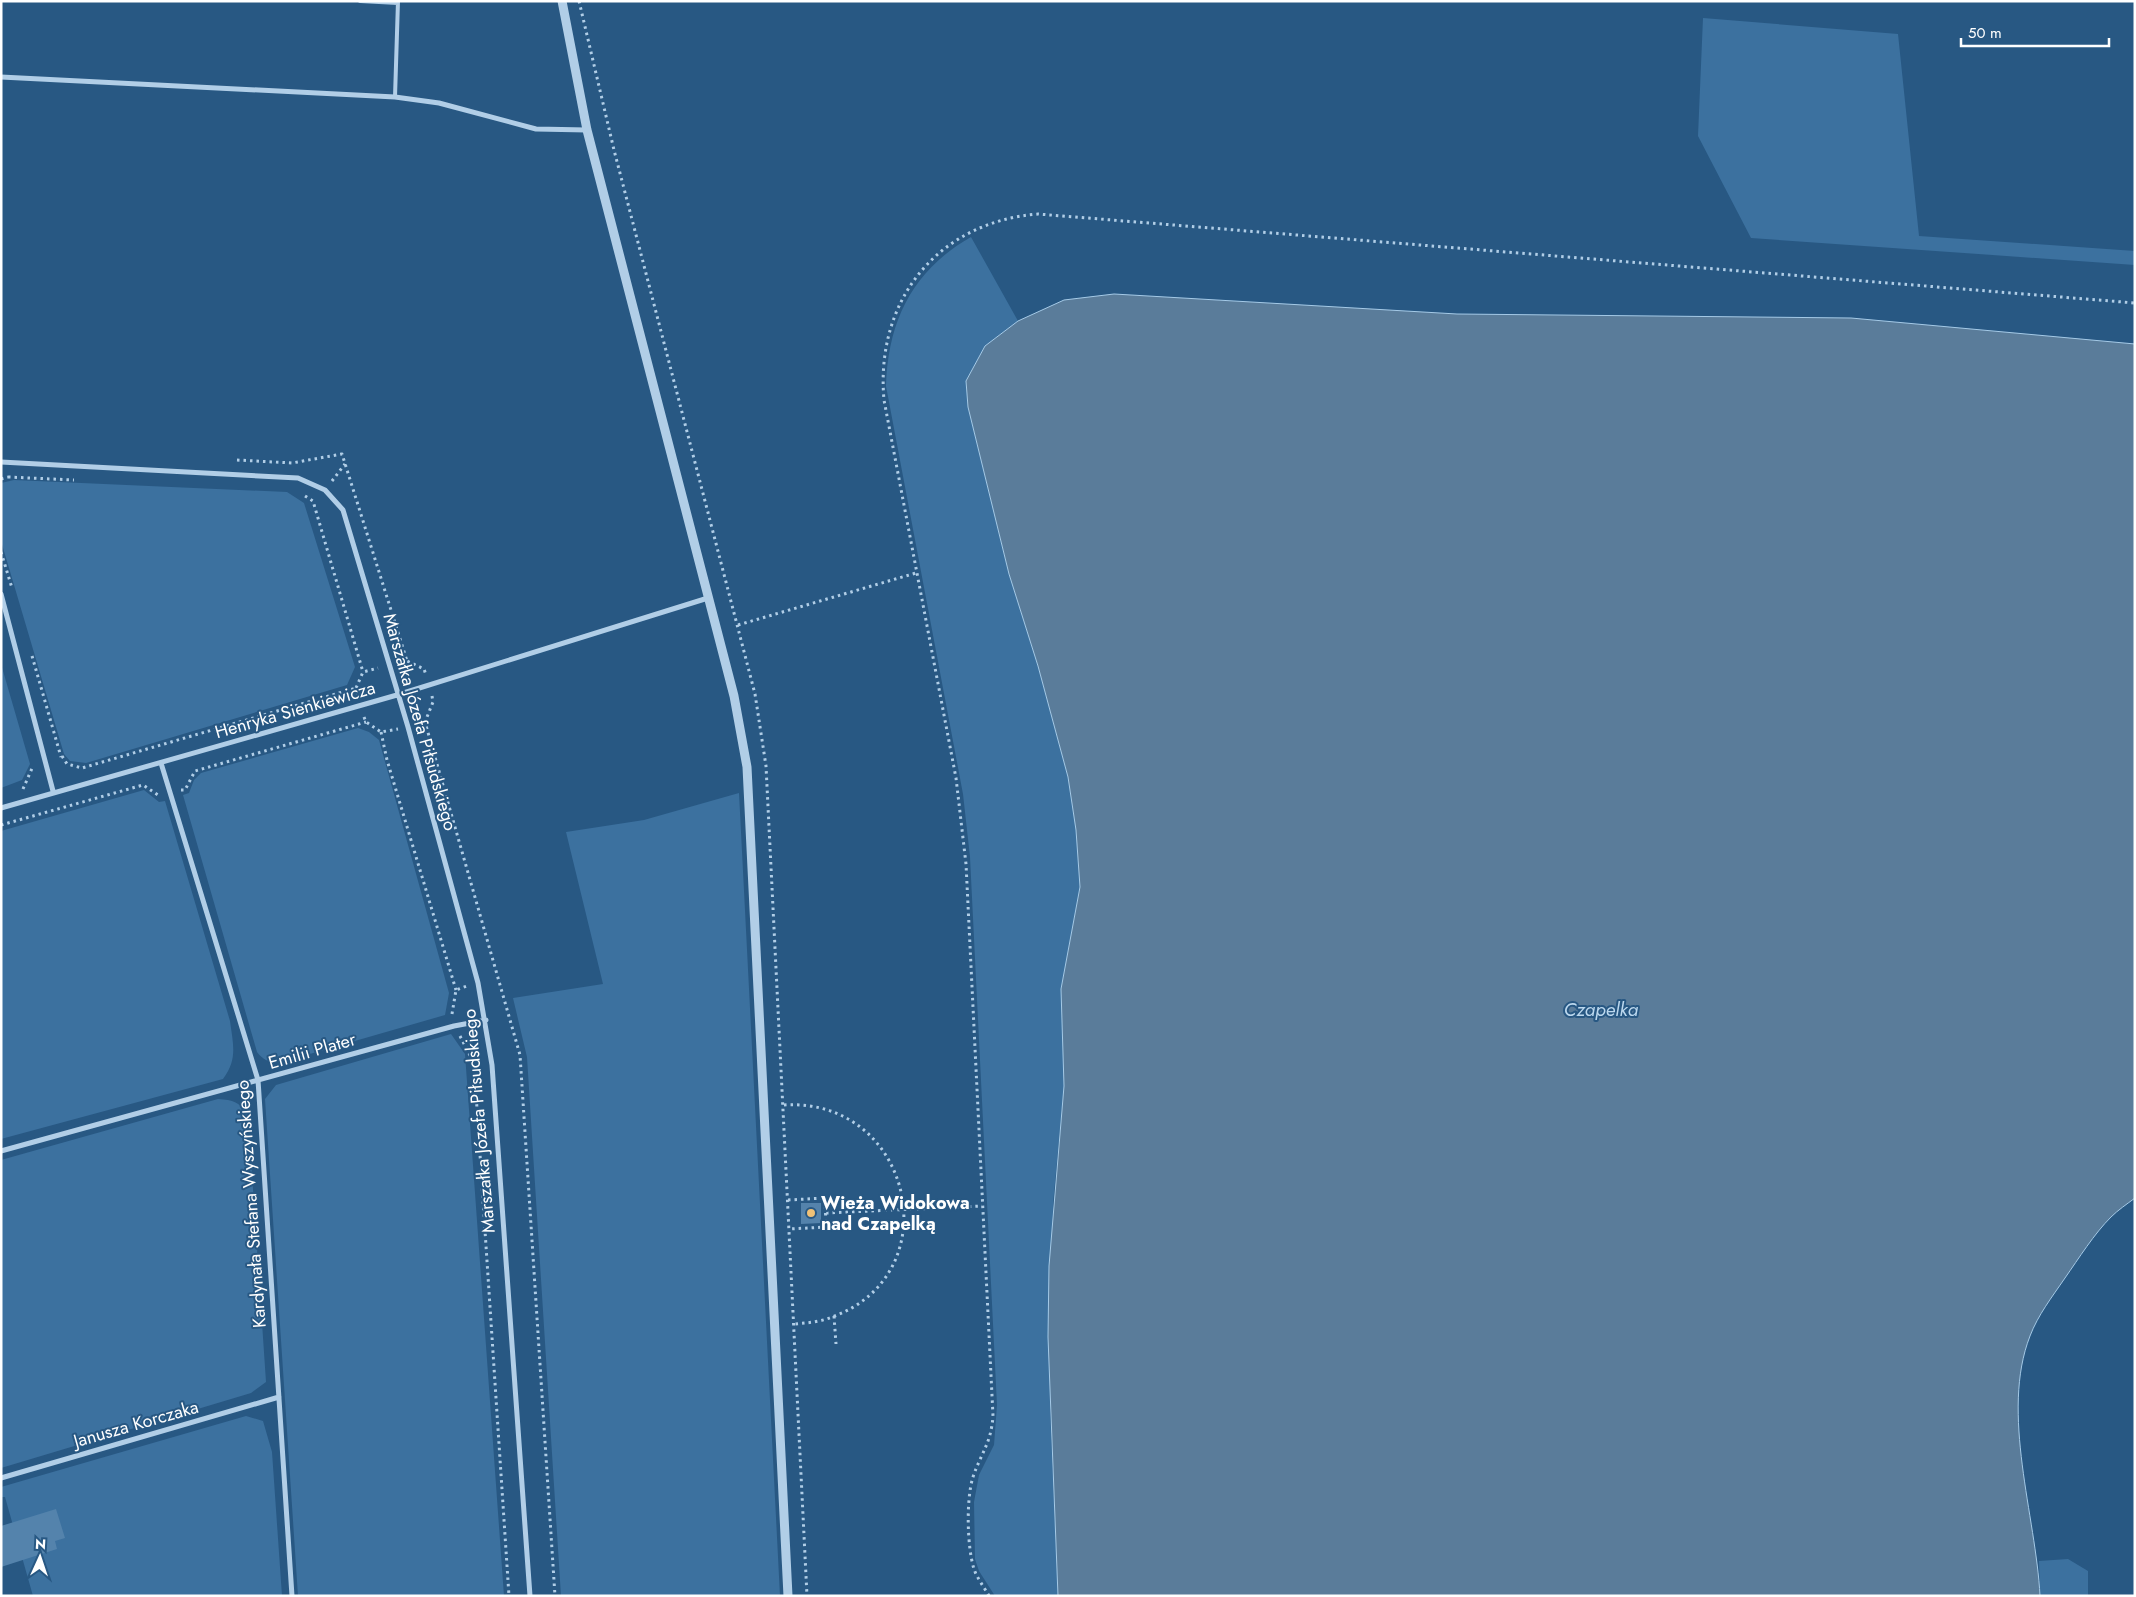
<svg xmlns="http://www.w3.org/2000/svg" width="2136" height="1597" viewBox="0 0 2136 1597" font-family="Jost,sans-serif">
	<style>
		.green { fill: #3c719f }
		.water { fill: #5a7c9a; stroke: #a5cae7 }
		.building { fill: #5483ac }
		.lines { fill: none; stroke-linecap: round; stroke-linejoin: round }
		.path { stroke: #b1cee7; stroke-width: 3; stroke-dasharray: 2.5 4; stroke-linecap: butt }
		.service { stroke: #b1cee7; stroke-width: 4 }
		.minor { stroke: #b1cee7; stroke-width: 5 }
		.tertiary { stroke: #b1cee7; stroke-width: 9 }
		.poi-dot { fill: #efc177; stroke: #285883; stroke-width: 2 }
		.labels { text-anchor: middle; stroke-width: 4; stroke-linejoin: round; paint-order: stroke }
		.street-label { font-size: 18px; fill: #fff; stroke: #285883 }
		.poi-label { font-size: 18px; font-weight: bold; fill: #fff; stroke: #285883; text-anchor: start }
		.water-label { font-size: 19px; font-style: italic; fill: #bcd8ee; stroke: #285883 }
	</style>
	<rect width="100%" height="100%" fill="#285883"/>
	<path class="green" d="M1703,18L1898,34L1919,236L2135,251V265L1751,238L1698,136Z
		M971,237L1018,321L985,346L966,381L968,407L1009,574L1038,666L1068,777L1076,830L1080,887L1061,989L1064,1086L1053,1204L1050,1408L1058,1596H995L979,1571L975,1559L974,1502L979,1475L994,1445L997,1405L970,857L963,794L886,386C888,320 913,270 971,237Z
		M14,480L287,492L304,503L355,667L347,685L86,763L70,761L64,754L1,541V483Z
		M1,664L30,764L22,780L1,788Z
		M358,728L369,732L379,740L449,993L445,1015L282,1062C270,1063 264,1061 257,1052L183,795L189,793L194,780L201,773Z
		M144,790L159,802L165,801L230,1021C233,1044 238,1059 223,1079L1,1139V831Z
		M739,793L780,1596H561L527,1057L513,998L603,984L566,832L644,820Z
		M451,1034L465,1054L504,1596H298L265,1099L276,1085Z
		M218,1099C233,1100 240,1102 248,1115L266,1382L251,1393L1,1468V1160Z
		M246,1416L263,1421L272,1452L282,1596H33L5,1497H1V1487Z
		M2068,1559L2088,1571V1596H2040L2039,1561Z"/>
	<path class="water" d="M1114,294L1457,314L1851,318L2135,344V1198C2127,1204 2118,1210 2111,1217C2094,1234 2079,1258 2065,1278C2052,1297 2038,1315 2030,1336C2000,1413 2036,1516 2040,1596H1058L1048,1337L1049,1266L1064,1086L1061,989L1080,887L1076,830L1068,777L1038,666L1009,574L968,407L966,381L985,346L1018,321L1064,300Z"/>
	<path class="building" d="M801,1203H821V1223L801,1224Z
		M56,1509L65,1538L55,1541L57,1549L1,1567V1526Z"/>
	<g class="lines">
		<path class="path" d="M579,1L614,150L755,694L766,766L807,1596
			M237,460L292,463L342,454L407,661
			M8,477L74,480
			M1,479L8,477
			M332,481L345,464
			M305,496L313,501L363,672
			M1,552L12,588
			M738,625L916,573
			M32,656L61,757
			M401,662L407,661L424,669L426,675
			M358,694L356,688L363,672L378,668
			M432,696L433,702L425,722L520,1055L555,1596
			M364,717L366,722L381,732L398,729
			M381,732L387,760L456,990
			M62,756L67,764L82,768L356,688
			M23,789L33,766
			M181,790H185L195,771L366,722
			M1,825L143,785L158,795
			M452,1014L456,990L467,986
			M460,1036L474,1063L509,1596
			M784,1105C912,1097 952,1274 832,1317C820,1322 807,1323 794,1324
			M788,1200L825,1198L826,1227L789,1229
			M826,1213L982,1206
			M834,1316L836,1344
			M989,1596C984,1587 977,1578 974,1569C967,1547 966,1499 973,1477C981,1453 991,1444 993,1416L966,864L956,778L884,400C875,301 937,222 1038,214L2135,303"/>
		<path class="service" d="M360,1L398,3
			M395,97L398,1"/>
		<path class="minor" d="M1,77L395,97L439,103L536,129L587,130
			M1,462L298,478L325,490L343,510L408,727L478,983L492,1065L530,1596
			M1,594L53,791
			M161,763L258,1080L292,1596
			M1,808L397,695L708,598
			M1,1151L454,1026L486,1020
			M1,1478L279,1397"/>
		<path class="tertiary" d="M562,1L587,130L734,696L747,767L788,1596"/>
	</g>
	<circle class="poi-dot" cx="811" cy="1213" r="5"/>
	<g class="labels">
		<g class="street-label">
			<text transform="translate(295 710) rotate(-16)" y="6">Henryka Sienkiewicza</text>
			<text transform="translate(420 722) rotate(74)" y="6">Marszałka Józefa Piłsudskiego</text>
			<text transform="translate(312 1051) rotate(-16)" y="6">Emilii Plater</text>
			<text transform="translate(479 1121) rotate(-95)" y="6">Marszałka Józefa Piłsudskiego</text>
			<text transform="translate(251 1204) rotate(-94)" y="6">Kardynała Stefana Wyszyńskiego</text>
			<text transform="translate(136 1424) rotate(-16)" y="6">Janusza Korczaka</text>
		</g>
		<g class="poi-label">
			<text x="821" y="1209">Wieża Widokowa<tspan x="821" dy="21">nad Czapelką</tspan></text>
		</g>
		<g class="water-label">
			<text x="1601" y="1016">Czapelka</text>
		</g>
	</g>
	<rect width="2136" height="1597" fill="none" stroke="#ffffff" stroke-width="5"/>
	<g transform="translate(40 1557) rotate(3)" stroke="#285883" stroke-width="4" paint-order="stroke">
	<path d="M0-4L9 19L0 12L-9 19Z" fill="#ffffff"/>
	<text y="-8" font-size="14" font-weight="bold" text-anchor="middle" fill="#ffffff">N</text>
	</g>
	<path d="M1961 38v8h148v-8" fill="none" stroke="#ffffff" stroke-width="2.5"/>
	<text x="1968" y="38" font-size="15" fill="#ffffff" stroke="#285883" stroke-width="4" paint-order="stroke">50 m</text>
</svg>
